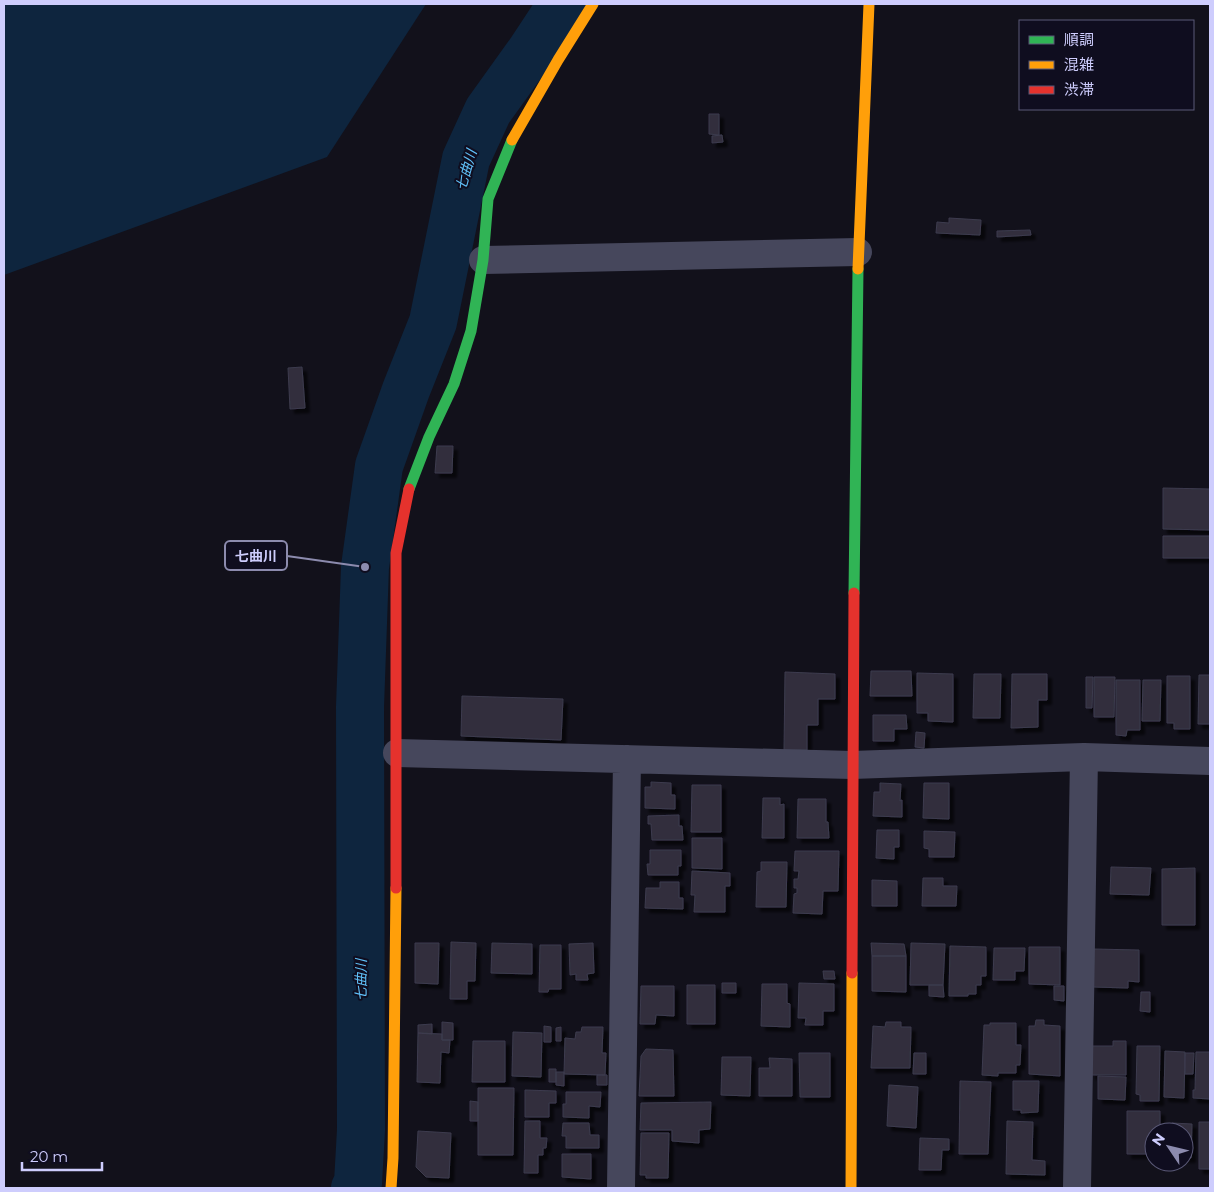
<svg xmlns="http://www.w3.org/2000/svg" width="1214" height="1192" viewBox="0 0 1214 1192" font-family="Montserrat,'Noto Sans JP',sans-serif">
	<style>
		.water { fill: #0e253e }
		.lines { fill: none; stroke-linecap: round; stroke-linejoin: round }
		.river { stroke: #0e253e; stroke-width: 48 }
		.building { fill: #302f3d; stroke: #3d3b4e; filter: url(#shadow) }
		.street { stroke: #46475c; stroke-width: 28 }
		.fast { stroke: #30b455; stroke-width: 11 }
		.slow { stroke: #ff9f0a; stroke-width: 11 }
		.jam { stroke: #e5322d; stroke-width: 11 }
		.labels { text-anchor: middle; stroke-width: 4; stroke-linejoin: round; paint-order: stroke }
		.water-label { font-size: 14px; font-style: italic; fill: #60c0f8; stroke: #0f0d1f }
		.leader { fill: none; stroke: #8c8bae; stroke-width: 2 }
		.callout-dot { fill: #8c8bae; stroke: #0f0d1f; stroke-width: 2 }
		.callout { fill: #0f0d1f; stroke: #8c8bae; stroke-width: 2 }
		.callout-label { font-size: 14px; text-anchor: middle; font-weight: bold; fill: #cecdfd }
	</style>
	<defs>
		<filter id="shadow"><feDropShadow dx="4.5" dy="4.5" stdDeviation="1" flood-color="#0009"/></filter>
	</defs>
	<rect width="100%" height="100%" fill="#12111b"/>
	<path class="water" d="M4,4H426L327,157L4,275Z"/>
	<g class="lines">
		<path class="river" d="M355,1188L358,1183L361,1130L360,707L365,567L379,466L406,390L433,322L466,159L488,111L531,51L562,4"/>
	</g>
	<path class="building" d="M709,114H719V135L709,134Z
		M722,135L723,142L712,143V136Z
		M949,218L981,220L980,235L936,233L937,222L949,223Z
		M1030,230L1031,235L997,237V231Z
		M302,367L305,408L290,409L288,368Z
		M437,446H453L452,473H435Z
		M1163,488L1210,489V530L1163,529Z
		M1163,536H1210V558H1163Z
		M871,671H911L912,696H870Z
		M785,672L835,674V699H818V725H807V750H784Z
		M917,673L953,674V722L928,721V713H917Z
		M974,674H1001L1000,718H973Z
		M1012,674H1047V700H1038V727L1011,728Z
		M1199,675H1210V724H1198Z
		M1167,676H1190V729H1174V723H1167Z
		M1086,677H1093L1092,708H1086Z
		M1094,677H1115L1114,717H1094Z
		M1116,680H1140V730H1127L1126,736L1116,735Z
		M1143,680H1161L1160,721H1142Z
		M462,696L563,699L561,740L461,736Z
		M873,715H906L907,729H894V741H873Z
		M916,732L925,733L924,748L915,747Z
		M651,782L671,783V795H675V809L645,808V787H651Z
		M880,783L901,784L900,801L902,800V817L873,816L874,792H880Z
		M924,783H949V819L923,818Z
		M692,785H721V832H691Z
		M763,798H780V805L784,804V838H762Z
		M798,799H826V822H828L829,838H797Z
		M679,815V826H682L683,840H652L651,824H648V816Z
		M877,830H899V847H894V859L876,858Z
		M924,831L955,832L954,857H929V849L924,848Z
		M692,838H722V869L692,868Z
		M650,850H681V866H678V875H648L647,864H650Z
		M795,851H839L838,891H823L822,914L793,913L794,894L797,893V888H794V879H798L799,871H794Z
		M761,862H787L786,907H756L757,872L761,871Z
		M1111,867L1151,868L1149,895L1110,894Z
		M1195,868V925H1162V869Z
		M692,871L730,873V886H725V912H694L695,895H691Z
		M923,878H943V886H957L956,906H922Z
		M872,880L897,881V906H872Z
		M660,882H679V898H683V909L645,908L646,888H660Z
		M451,942L476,943L475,981H467V999H450Z
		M415,943H439L438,984L415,983Z
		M492,943L532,944V974L491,973Z
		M593,943L594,973L587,974L588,980H576V974L570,975L569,944Z
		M871,943L904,944L906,956H872Z
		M911,943L945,944L943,985H910Z
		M540,945H561V989H549L548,992H539Z
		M950,946L986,947V976H981V985H976V994H968V996H949Z
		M1029,947H1060V985L1029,984Z
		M994,948H1025L1024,971H1015V980H993Z
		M1094,949L1139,950V982L1128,981V988L1093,987Z
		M872,956H906V992L872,991Z
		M823,971H834L835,979H824Z
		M722,983H736V993H722Z
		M799,983L834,984V1011H823V1025H805L806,1018H798Z
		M762,984H787V1003L790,1004V1027L761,1026Z
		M687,985H715V1024H687Z
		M929,985H943L944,997L929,996Z
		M641,986H674V1016L656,1015L655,1024H640Z
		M1054,986H1064V1001L1054,1000Z
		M1141,992H1150V1012L1140,1011Z
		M1036,1020H1044V1025L1060,1026V1076L1029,1074V1026H1035Z
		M442,1022L453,1023V1040H442Z
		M886,1022H901V1027H911L910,1068H871L873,1026L885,1027Z
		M990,1023H1016V1045H1021L1020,1065H1016V1073H998V1076L982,1075L984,1025H990Z
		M432,1024V1034L418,1033V1025Z
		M544,1026L551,1027V1042H544Z
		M561,1027V1041H556V1028Z
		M582,1027H603L602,1053H606L605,1075L564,1074L565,1038L575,1039L576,1032H581Z
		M513,1032L542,1033L541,1077L512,1076Z
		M418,1033L442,1034V1040H450L449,1053L441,1052L440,1083L417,1082Z
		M473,1041H505V1082H472Z
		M1113,1041H1126V1075H1091L1092,1046H1113Z
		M1137,1046H1160L1159,1101H1140V1095L1136,1094Z
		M646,1049L673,1050L674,1096H639L641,1056Z
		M1165,1051L1185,1052L1184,1098L1164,1097Z
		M1196,1052H1210V1099L1193,1098V1090H1195Z
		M799,1053H830V1097H800Z
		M914,1053H926V1074H913Z
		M1185,1053H1194L1193,1074H1185Z
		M722,1057H751L750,1096L721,1095Z
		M769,1058L792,1059V1096H759V1068H770Z
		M549,1069H556V1082H549Z
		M556,1072H564V1086L556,1085Z
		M597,1075H607V1085H597Z
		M1098,1076L1126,1077L1125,1100L1098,1099Z
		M960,1081L991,1082L988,1154H959Z
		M1013,1081H1039L1038,1112L1021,1113V1110H1013Z
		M889,1085L918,1087L916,1128L887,1126Z
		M478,1088H514L513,1155H478Z
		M525,1090L556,1091V1103H549V1117H525Z
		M566,1092H601L600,1107L589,1106V1118L563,1117V1104H566Z
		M470,1101L478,1102V1121H470Z
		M711,1102L710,1129L699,1130V1143L672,1141V1130H640L641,1103Z
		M1127,1111H1160V1132H1154V1154H1127Z
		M525,1121H540V1138H547L546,1148H543V1155H538V1173H524Z
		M1007,1121L1033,1122L1032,1160L1045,1161V1175L1006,1174Z
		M1199,1122H1210V1169H1199Z
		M563,1123H589L590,1135H599V1148H566V1136H562Z
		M1172,1123L1192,1124L1191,1158H1184V1132H1172Z
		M418,1131L451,1133L449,1178L426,1177L416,1167Z
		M641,1133H669L668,1178H646V1175H640Z
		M920,1138L949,1139V1150H942L941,1170H919Z
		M562,1154H591V1179L562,1177Z"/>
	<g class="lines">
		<path class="street" d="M483,260L858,252
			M397,753L852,765L1084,757L1210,761
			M621,1188L627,759
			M1077,1188L1084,757"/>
		<path class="fast" d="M409,489L429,437L454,384L471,331L483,260L488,199L512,140
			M854,593L858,269"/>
		<path class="slow" d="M512,140L558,60L593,4
			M858,269L869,4
			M391,1188L393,1158L396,888
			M851,1188L852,973"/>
		<path class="jam" d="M396,888V553L409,489
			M852,973L854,593"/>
	</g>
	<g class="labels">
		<g class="water-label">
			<text transform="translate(466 170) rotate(-74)" y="5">七曲川</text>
			<text transform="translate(361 980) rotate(-90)" y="5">七曲川</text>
		</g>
	</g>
	<path class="leader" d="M365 567L287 556"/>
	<circle class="callout-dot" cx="365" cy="567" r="5"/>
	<rect class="callout" x="225" y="541" width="62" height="29" rx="5"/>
	<g class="callout-label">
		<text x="256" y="561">七曲川</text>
	</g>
	<rect width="1214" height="1192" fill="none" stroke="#cecdfd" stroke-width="10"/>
	<rect x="1019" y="20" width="175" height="90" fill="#0f0d1f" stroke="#5b5a78"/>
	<rect x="1029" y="36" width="25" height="8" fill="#30b455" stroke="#5b5a78"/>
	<text x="1064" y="45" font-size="15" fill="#cecdfd">順調</text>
	<rect x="1029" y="61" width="25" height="8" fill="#ff9f0a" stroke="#5b5a78"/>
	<text x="1064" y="70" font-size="15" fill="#cecdfd">混雑</text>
	<rect x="1029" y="86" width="25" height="8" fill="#e5322d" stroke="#5b5a78"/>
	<text x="1064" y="95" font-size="15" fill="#cecdfd">渋滞</text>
	<g transform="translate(1169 1147) rotate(305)"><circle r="24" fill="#0f0d1f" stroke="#5b5a78"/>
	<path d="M0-4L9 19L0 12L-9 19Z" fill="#8c8bae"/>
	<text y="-8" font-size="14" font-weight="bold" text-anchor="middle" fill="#cecdfd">N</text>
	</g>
	<path d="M22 1162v8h80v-8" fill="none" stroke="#cecdfd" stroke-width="2.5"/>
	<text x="30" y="1162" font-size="15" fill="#cecdfd" stroke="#0f0d1f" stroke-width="4" paint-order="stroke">20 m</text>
</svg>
